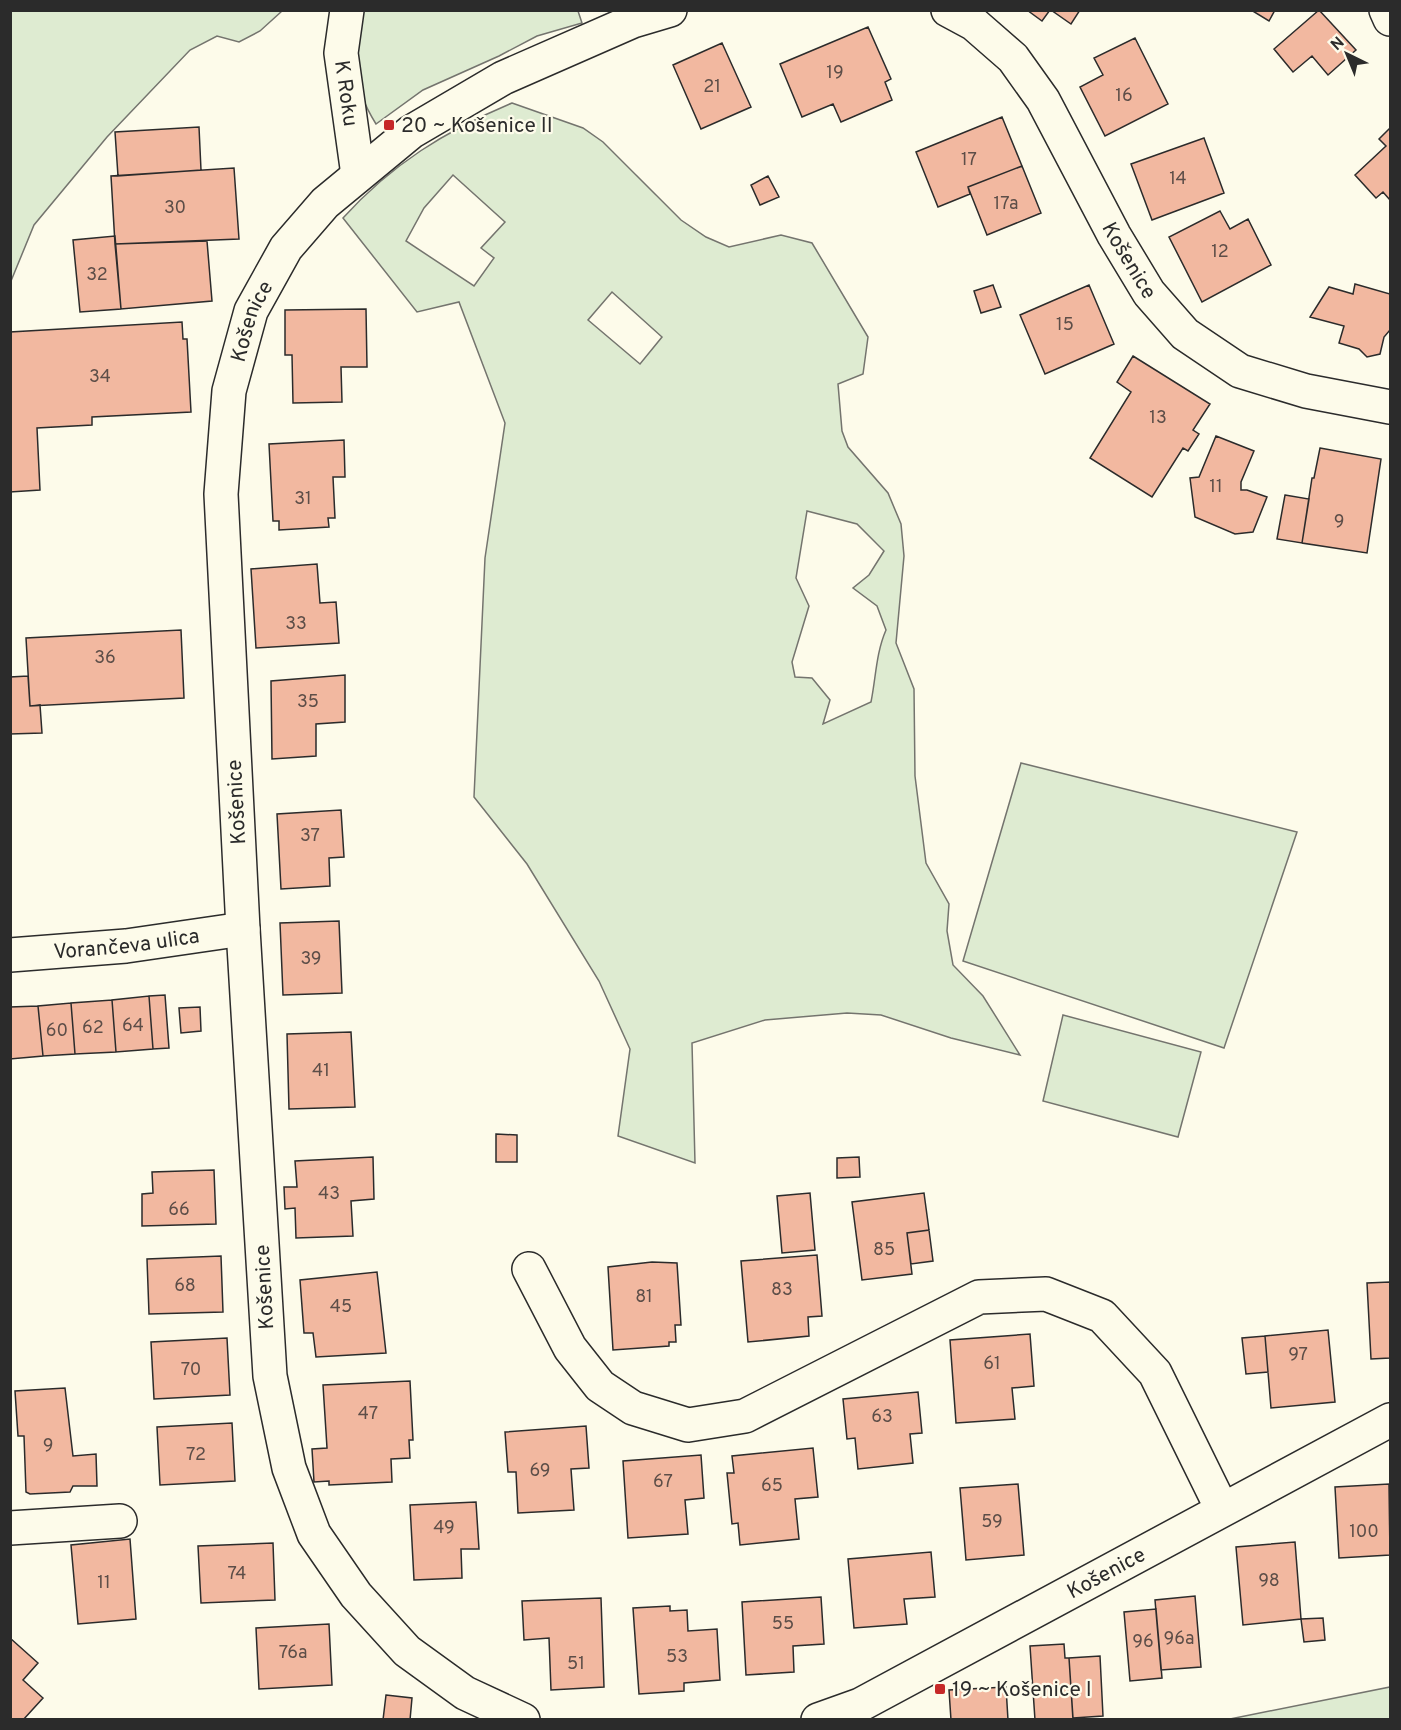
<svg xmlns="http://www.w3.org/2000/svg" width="1401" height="1730" viewBox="0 0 1401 1730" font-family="Overpass,sans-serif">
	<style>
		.green { fill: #deebd1; stroke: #74746e; stroke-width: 1.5; fill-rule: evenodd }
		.building { fill: #f2b8a0; stroke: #2b2b2b; stroke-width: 1.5 }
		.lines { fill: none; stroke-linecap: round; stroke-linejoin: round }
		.minor-casing { stroke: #2b2b2b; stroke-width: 36 }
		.minor { stroke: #fdfbea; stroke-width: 33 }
		.poi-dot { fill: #c62828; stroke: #fdfbea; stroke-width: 2 }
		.labels { text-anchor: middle; stroke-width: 4.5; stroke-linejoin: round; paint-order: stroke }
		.number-label { font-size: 18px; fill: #5d4e48 }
		.street-label { font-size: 21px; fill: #2b2b2b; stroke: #fdfbea }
		.poi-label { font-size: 21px; fill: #2b2b2b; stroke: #fdfbea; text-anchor: start }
	</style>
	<rect width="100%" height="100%" fill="#fdfbea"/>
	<path class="green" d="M10,11L11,10L282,11L260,31L239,42L217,36L190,50L107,137L34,225L11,281Z
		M357,11H578L582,23L537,36L499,56L423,90L376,124C350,82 352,58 357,11Z
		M512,103L583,128L603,142L681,220L706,237L729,247L781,235L812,243L868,337L863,374L838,384L842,431L848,447L888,493L901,524L904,556L896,643L914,689L915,776L926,863L949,904L947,931L953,965L983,996L1020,1055L951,1038L881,1015L847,1013L765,1020L692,1043L695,1163L618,1136L630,1049L599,981L527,864L474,797L485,558L505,423L459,302L417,312L343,218C392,164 445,131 512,103ZM453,175L505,222L481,248L494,258L474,286L406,241L424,208ZM612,292L662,337L640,364L588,320ZM807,511L857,524L884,551L869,575L853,588L877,606L886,630C876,653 876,677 871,702L823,724L830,700L812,678L795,677L792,662L809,606L796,578Z
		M1021,763L1297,832L1224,1048L963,961Z
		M1063,1015L1201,1052L1178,1137L1043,1101Z
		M1390,1687V1719H1230Z"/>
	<path class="building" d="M1027,10H1050L1042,21Z
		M1051,10H1080L1071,24Z
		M1251,10H1275L1269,21Z
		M1319,10L1356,50L1328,75L1312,56L1293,72L1274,49Z
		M868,27L891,79L885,82L892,100L841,122L833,104L802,117L780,64Z
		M1135,38L1168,104L1105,136L1080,87L1103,75L1094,58Z
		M722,43L751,107L701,129L673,65Z
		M1002,117L1022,166L968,187L970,194L938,207L916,152Z
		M199,127L201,170L118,176L115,132Z
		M1390,128V200L1383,192L1376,198L1355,175L1386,146L1379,139Z
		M1204,138L1224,193L1152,220L1131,164Z
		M1022,166L1041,213L987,235L968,187Z
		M234,168L239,239L115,244L111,176Z
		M768,176L779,197L760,205L751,185Z
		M1220,211L1230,229L1248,219L1271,265L1202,302L1169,237Z
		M115,236L121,309L80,312L73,240Z
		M207,241L212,301L121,309L115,244Z
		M1355,284L1390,294V330L1384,337L1380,354L1367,357L1359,349L1339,343L1344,326L1310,317L1329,287L1353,294Z
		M993,285L1001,307L981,313L974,291Z
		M1089,285L1114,344L1045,374L1020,315Z
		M366,309L367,367H341L342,402L293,403L292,355H285V310Z
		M182,322L183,339H187L191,412L92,417V425L37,428L40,490L10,492V332Z
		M1133,356L1210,404L1193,430L1199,434L1188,451L1183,448L1152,497L1090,458L1131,392L1117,382Z
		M1216,436L1254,451L1241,482V490H1247L1267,497L1253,532L1235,534L1195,517L1190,478L1199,477Z
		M344,440L345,477H333L335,518H328L329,527L279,530V521H273L269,444Z
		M1320,448L1381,459L1367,553L1302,543L1312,478H1314Z
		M1285,495L1309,499L1302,543L1277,539Z
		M317,564L320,603L336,602L339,643L256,648L251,569Z
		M181,630L184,698L30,706L26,638Z
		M345,675V722L316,724V756L272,759L271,681Z
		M28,676L30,706L40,705L42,733L10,734V677Z
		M341,810L344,857L329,858L330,886L281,889L277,814Z
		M339,921L342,993L283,995L280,923Z
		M165,995L169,1048L153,1049L149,996Z
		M149,996L153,1049L116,1052L112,1000Z
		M112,1000L116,1052L75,1054L71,1003Z
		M71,1003L75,1054L43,1056L38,1006Z
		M38,1006L43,1056L10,1059V1007Z
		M200,1007L201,1031L181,1033L179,1008Z
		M351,1032L355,1107L289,1109L287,1034Z
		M496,1134L517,1135V1162H496Z
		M373,1157L374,1199L351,1201L353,1236L296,1238L295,1208L285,1209L284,1187H297L295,1161Z
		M859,1157L860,1177L837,1178V1158Z
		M214,1170L216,1224L142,1226V1194L153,1193L152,1172Z
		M810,1193L815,1250L782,1253L777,1196Z
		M924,1193L929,1230L907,1233L912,1274L862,1280L852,1202Z
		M929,1230L933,1261L911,1264L907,1233Z
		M817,1255L822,1316L808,1317L809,1336L748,1342L741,1261Z
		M221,1256L223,1312L149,1314L147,1259Z
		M652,1262L677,1263L681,1325H675L676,1342H669V1346L613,1350L608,1267Z
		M377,1272L386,1353L316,1357L313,1333H304L300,1280Z
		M1390,1282V1358L1371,1359L1367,1283Z
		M1328,1330L1335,1402L1271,1408L1265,1336Z
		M1030,1334L1034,1386L1012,1388L1015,1419L956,1423L950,1340Z
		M1265,1336L1268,1372L1246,1374L1242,1338Z
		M227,1338L230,1395L154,1399L151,1342Z
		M410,1381L413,1440H409L410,1458L391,1459L392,1482L329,1485V1481L314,1482L312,1449L327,1448L323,1385Z
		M65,1388L73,1456L96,1454L97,1486H73L70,1492L30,1494L26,1492L24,1436H18L15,1391Z
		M918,1392L922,1433L910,1434L913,1463L858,1469L855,1438L847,1439L843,1399Z
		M232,1423L235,1481L160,1485L157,1427Z
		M586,1426L589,1468L571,1469L574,1510L518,1513L516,1472H508L505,1432Z
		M813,1448L818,1497L795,1499L799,1539L740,1545L738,1523L732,1524L727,1473H734L732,1456Z
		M701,1455L704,1498L685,1500L688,1534L628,1538L623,1461Z
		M1018,1484L1024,1555L966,1560L960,1488Z
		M1389,1484L1390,1555L1339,1558L1335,1487Z
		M476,1502L479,1549H461L462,1578L414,1580L410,1505Z
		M130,1539L136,1619L78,1624L71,1545Z
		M1295,1542L1301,1619L1243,1625L1236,1547Z
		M273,1543L275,1600L201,1603L198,1546Z
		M931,1552L935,1597L904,1599L907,1624L854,1628L848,1559Z
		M1195,1596L1201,1667L1161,1670L1155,1600Z
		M821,1597L824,1644L793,1646L794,1672L746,1675L742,1602Z
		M601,1598L604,1687L551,1690L549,1638L524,1640L522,1601Z
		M670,1606V1611L687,1610L688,1631L717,1629L720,1680L684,1683V1691L639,1694L633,1608Z
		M1156,1609L1162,1678L1130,1681L1124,1612Z
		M1323,1618L1325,1640L1304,1642L1301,1619Z
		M329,1624L332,1685L259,1689L256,1628Z
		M10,1638L38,1663L23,1680L43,1698L23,1720H10Z
		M1064,1644L1065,1658H1069L1073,1720H1035L1030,1646Z
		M1100,1656L1103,1716L1073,1718L1069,1658Z
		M1006,1687L1008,1720H951L949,1690Z
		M386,1695L412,1698L410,1720H383Z"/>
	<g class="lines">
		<defs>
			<g id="minor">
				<path id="s1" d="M347,10L341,53L358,175"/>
				<path id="s2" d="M948,10L974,24L1013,58L1043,100L1114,235L1149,293L1185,334L1240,371L1306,391L1390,407"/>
				<path d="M1386,10L1390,19"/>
				<path id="s3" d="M10,955L126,946L243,929"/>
				<path d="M529,1269L570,1348L600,1386L633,1408L688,1425L745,1416L979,1297L1046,1294L1102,1316L1155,1373L1222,1509"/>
				<path d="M10,1528L120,1521"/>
				<path id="s4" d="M523,1720L465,1693L407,1651L356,1595L314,1534L289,1468L270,1376L243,929L221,494L229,391L251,311L286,248L325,203L411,132L503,78L633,21L670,10"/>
				<path id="s5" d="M818,1720L860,1705L1390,1420"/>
			</g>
		</defs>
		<use href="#minor" class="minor-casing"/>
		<use href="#minor" class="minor"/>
	</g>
	<g class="poi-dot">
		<rect x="383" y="119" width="12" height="12" rx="3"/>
		<rect x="934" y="1683" width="12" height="12" rx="3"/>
	</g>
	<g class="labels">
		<g class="number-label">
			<text x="835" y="78">19</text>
			<text x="712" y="92">21</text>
			<text x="1124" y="101">16</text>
			<text x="969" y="165">17</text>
			<text x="1178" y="184">14</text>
			<text x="1006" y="209">17a</text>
			<text x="175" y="213">30</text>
			<text x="1220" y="257">12</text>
			<text x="97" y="280">32</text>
			<text x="1065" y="330">15</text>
			<text x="100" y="382">34</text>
			<text x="1158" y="423">13</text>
			<text x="1216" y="492">11</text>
			<text x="303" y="504">31</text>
			<text x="1339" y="527">9</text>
			<text x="296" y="629">33</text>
			<text x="105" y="663">36</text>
			<text x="308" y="707">35</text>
			<text x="310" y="841">37</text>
			<text x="311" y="964">39</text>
			<text x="133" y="1031">64</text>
			<text x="93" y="1033">62</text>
			<text x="57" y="1036">60</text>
			<text x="321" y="1076">41</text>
			<text x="329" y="1199">43</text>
			<text x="179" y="1215">66</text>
			<text x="884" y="1255">85</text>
			<text x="185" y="1291">68</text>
			<text x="782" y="1295">83</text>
			<text x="644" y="1302">81</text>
			<text x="341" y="1312">45</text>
			<text x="1298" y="1360">97</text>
			<text x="992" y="1369">61</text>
			<text x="191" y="1375">70</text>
			<text x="368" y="1419">47</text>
			<text x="882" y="1422">63</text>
			<text x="48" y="1451">9</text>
			<text x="196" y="1460">72</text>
			<text x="540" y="1476">69</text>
			<text x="663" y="1487">67</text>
			<text x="772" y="1491">65</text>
			<text x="992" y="1527">59</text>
			<text x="444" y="1533">49</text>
			<text x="1364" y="1537">100</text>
			<text x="237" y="1579">74</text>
			<text x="1269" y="1586">98</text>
			<text x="104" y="1588">11</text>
			<text x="783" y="1629">55</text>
			<text x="1179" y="1644">96a</text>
			<text x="1143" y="1647">96</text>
			<text x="293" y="1658">76a</text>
			<text x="677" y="1662">53</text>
			<text x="576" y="1669">51</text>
		</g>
		<g class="street-label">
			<text dy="7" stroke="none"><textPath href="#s1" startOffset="84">K Roku</textPath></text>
			<text dy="7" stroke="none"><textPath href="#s2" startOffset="315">Košenice</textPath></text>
			<text dy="7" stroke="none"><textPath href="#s4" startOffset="1510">Košenice</textPath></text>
			<text transform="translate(236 802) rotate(-93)" y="7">Košenice</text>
			<text dy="7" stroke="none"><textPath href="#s3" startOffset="117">Vorančeva ulica</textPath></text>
			<text transform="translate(264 1287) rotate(-93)" y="7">Košenice</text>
			<text dy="7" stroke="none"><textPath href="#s5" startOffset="324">Košenice</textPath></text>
		</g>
		<g class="poi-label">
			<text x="401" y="132">20 ~ Košenice II</text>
			<text x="952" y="1696">19 ~ Košenice I</text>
		</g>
	</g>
	<rect width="1401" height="1730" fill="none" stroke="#2b2b2b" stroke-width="24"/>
	<g transform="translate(1347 54) rotate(317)" stroke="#fdfbea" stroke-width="4.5" paint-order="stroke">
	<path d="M0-4.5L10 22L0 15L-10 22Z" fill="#2b2b2b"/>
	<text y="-9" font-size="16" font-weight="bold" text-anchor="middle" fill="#2b2b2b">N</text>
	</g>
</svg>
